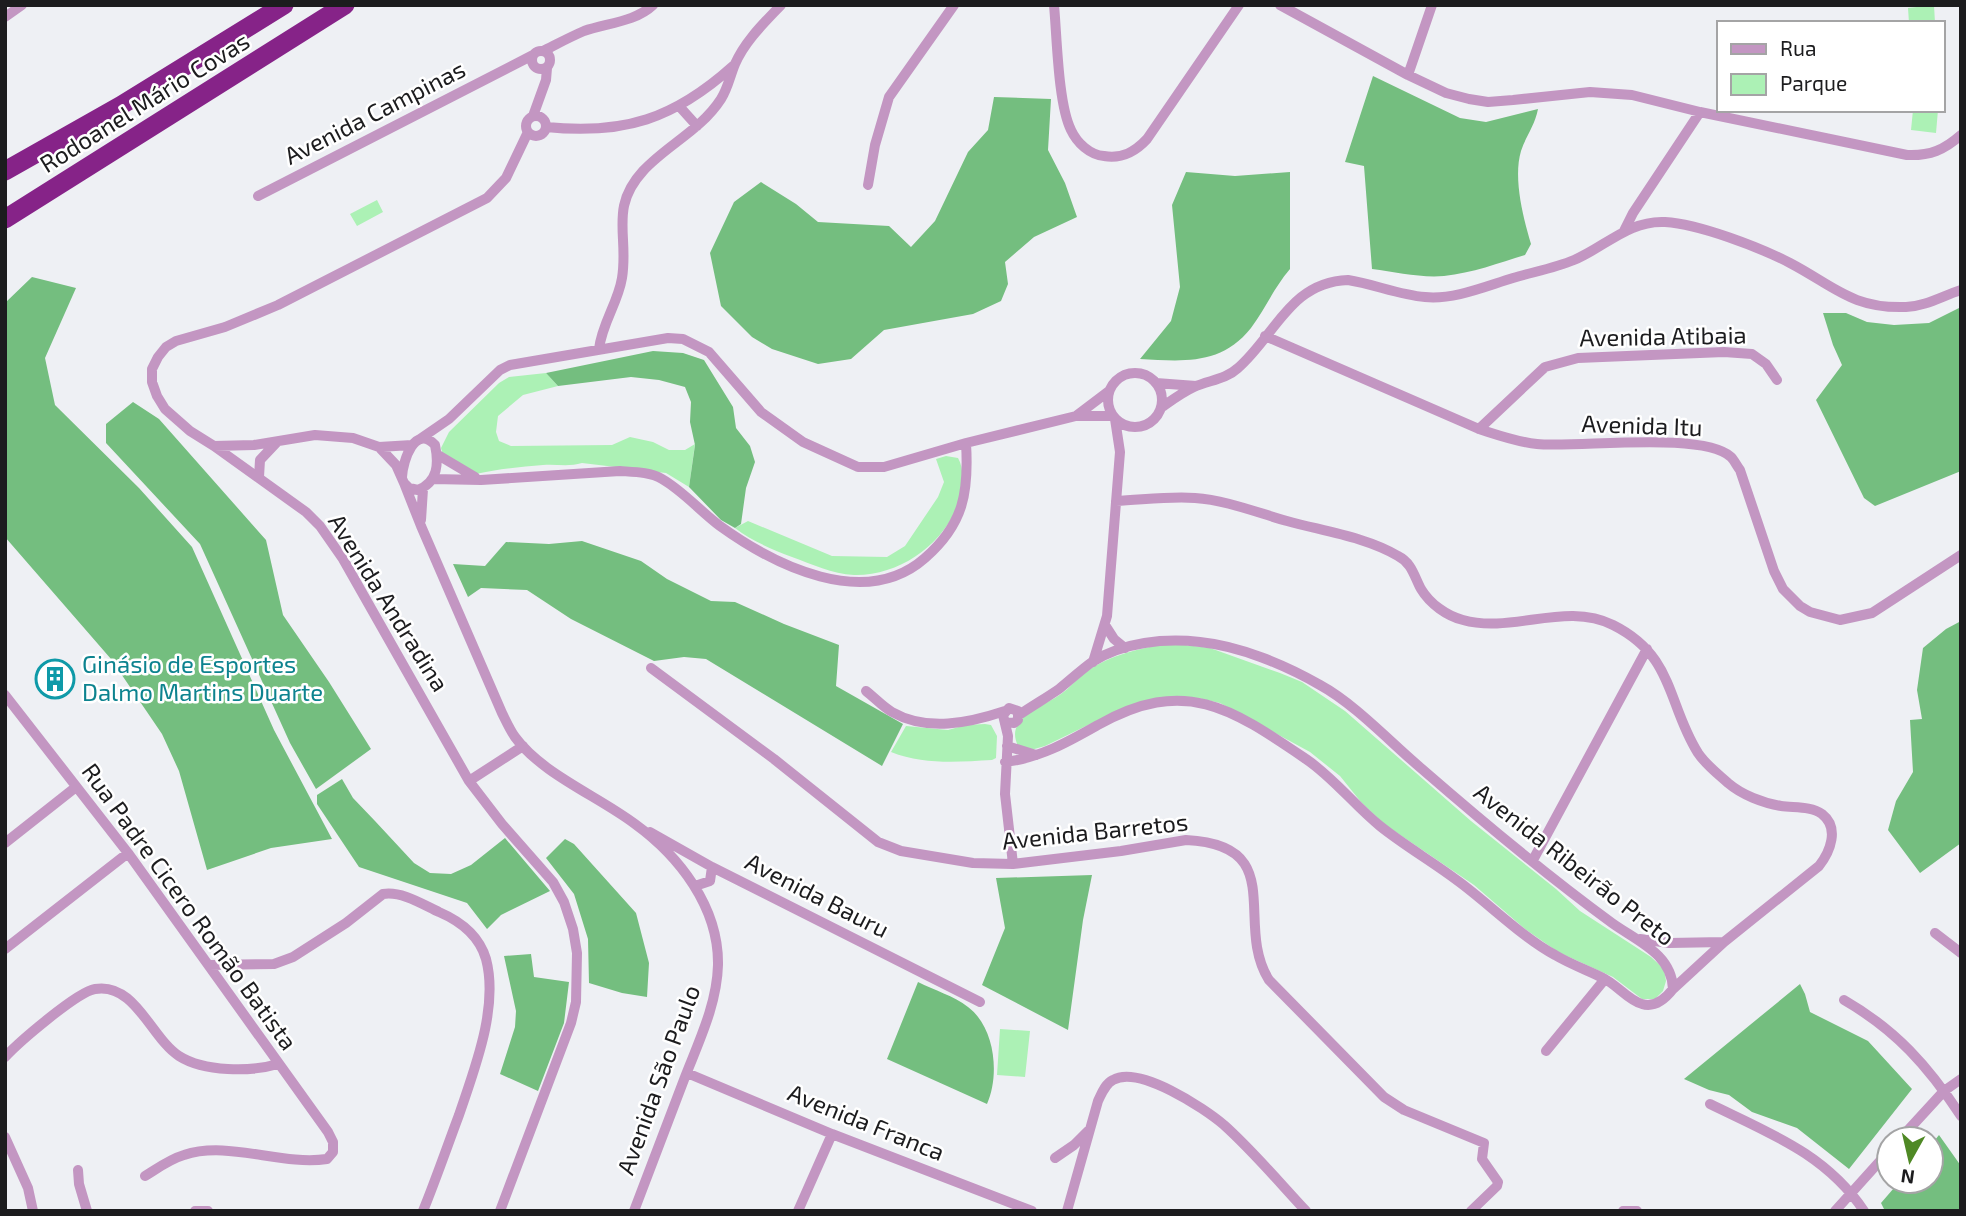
<svg xmlns="http://www.w3.org/2000/svg" width="1966" height="1216" viewBox="0 0 1966 1216" font-family="'Exo 2',sans-serif">
	<style>
		.green { fill: #acf1b5 }
		.forest { fill: #74be7f }
		.lines { fill: none; stroke-linecap: round; stroke-linejoin: round }
		.minor { stroke: #c396c2; stroke-width: 10 }
		.motorway { stroke: #862388; stroke-width: 19 }
		.labels { text-anchor: middle; stroke-width: 5; stroke-linejoin: round; paint-order: stroke }
		.street-label { font-size: 24px; fill: #1c1c1e; stroke: #fff }
		.culture-label { font-size: 24px; fill: #0d838f; stroke: #fff; text-anchor: start }
	</style>
	<rect width="100%" height="100%" fill="#eef0f4"/>
	<path class="green" d="M1934,5L1935,23H1909L1908,8Z
		M1913,110H1938L1936,133L1911,130Z
		M377,200L383,212L357,226L350,214Z
		M546,373L558,386L523,395L498,416L496,432L499,441L511,446L612,445L630,437L653,442L669,450H685L695,444L689,487L666,473L582,463C569,467 557,464 543,465C521,467 498,469 476,474L444,458L441,448L449,432L499,383L509,377Z
		M946,456L958,458C966,471 962,496 956,510C938,548 897,576 854,575C832,574 812,564 792,557C773,550 752,541 735,528L748,521L832,556L887,557L905,546L938,497L944,482L936,459Z
		M1169,643L1210,648L1280,673L1302,682L1345,711L1471,821L1556,889L1580,911L1651,957L1664,969L1666,981L1663,991L1655,999H1642L1613,977L1558,952L1525,929L1474,885L1384,824L1361,802L1340,776L1310,752L1220,703L1198,698L1119,710L1045,746L1031,750L1018,746C1004,717 1043,707 1061,694C1070,688 1077,678 1086,672C1111,654 1140,649 1169,643Z
		M985,724L991,725L997,736L996,758L992,760C958,762 924,765 891,752L906,726L948,730L966,725Z
		M1000,1029L1030,1031L1025,1077L997,1075Z"/>
	<path class="forest" d="M1373,76L1460,118L1486,122L1538,109C1535,125 1526,136 1521,151C1513,178 1523,217 1531,244L1525,255C1499,263 1472,273 1444,276C1420,278 1396,272 1372,269L1364,166L1345,162Z
		M994,97L1051,99L1048,150L1065,183L1077,217L1034,237L1005,262L1008,284L1001,301L973,314L884,330L851,359L818,364L772,349L752,337L721,306L710,253L734,202L761,182L796,204L818,222L889,226L911,247L935,221L968,152L988,130Z
		M1186,172L1235,176L1290,172V269C1273,289 1266,308 1251,328C1221,366 1182,361 1140,359L1171,321L1180,287L1172,205Z
		M32,277L76,288L45,358L55,405L139,488L192,547L274,730L332,839L271,848L207,870L179,771L162,734L111,659L5,537V303Z
		M1961,307V471L1875,506L1864,498L1816,400L1842,365L1833,345L1823,313H1846L1867,322L1894,325L1929,323Z
		M653,351L683,353L704,360L733,407L736,428L750,446L755,462L746,488L741,524L735,528L721,520L689,487L695,445L690,422L691,402L685,387L659,380L631,377L558,386L546,373Z
		M133,402L159,419L266,540L283,615L329,682L371,749L316,789L290,743L200,544L106,443V424Z
		M582,541L641,561L667,579L711,601L735,602L784,624L839,645L836,686L903,724L882,766L706,659L684,657L654,661L571,619L527,590L481,588L468,597L453,564L485,566L506,542L549,544Z
		M1961,621V843L1920,873L1888,830L1896,801L1913,772L1910,720L1922,719L1917,690L1923,648L1946,629Z
		M342,779L353,798L375,821L414,863L430,873L451,874L471,865L505,838L550,891L501,915L487,929L467,903L359,867L317,804V795Z
		M565,839L574,844L636,913L649,963L647,997L622,993L589,983L588,939L574,894L546,858Z
		M1092,875L1083,920L1068,1030L982,985L1005,928L996,878Z
		M531,954L534,977L569,982L564,1023L538,1091L500,1074L515,1027L516,1011L504,956Z
		M918,982C934,990 954,996 968,1007C995,1027 1000,1075 987,1104L887,1059Z
		M1800,984L1805,994L1810,1012L1868,1041L1912,1089L1849,1169L1797,1128L1752,1112L1729,1095L1709,1090L1684,1079Z
		M1939,1135L1961,1166V1211H1885L1881,1203L1900,1181H1931V1145Z"/>
	<g class="lines">
		<path class="minor" d="M1054,5C1057,37 1058,104 1071,130C1077,143 1090,155 1104,156C1122,159 1135,152 1147,139L1239,5
			M1280,5L1408,75L1446,93L1469,99L1488,102L1513,100L1590,92L1632,95L1700,112L1907,155C1930,156 1944,150 1961,135
			M5,17L22,5
			M532 60a9 9 0 1 1 18 0a9 9 0 1 1-18 0Z
			M543,51C557,44 570,37 584,31C607,23 635,22 653,5
			M1408,75L1432,5
			M679,106L697,126
			M533,116L546,80L547,68
			M526 126a10 10 0 1 1 20 0a10 10 0 1 1-20 0Z
			M546,127C624,135 674,119 733,66
			M868,185L875,145L889,97L954,5
			M258,196L533,55
			M1624,231L1633,213L1700,112
			M1265,336L1479,429C1498,435 1517,442 1537,444C1578,448 1702,431 1731,457C1734,460 1737,466 1740,470L1774,571L1783,589L1800,606L1810,612L1840,620L1872,613L1961,555
			M599,349C602,323 618,303 622,278C629,236 609,208 643,171C667,145 701,130 721,99C728,88 730,76 735,64C745,41 764,23 781,5
			M1108 400a27 27 0 1 1 54 0a27 27 0 1 1-54 0Z
			M1156,383L1196,386
			M1162,407C1172,400 1183,392 1194,387C1209,380 1225,380 1238,368C1275,336 1290,282 1348,280C1374,284 1399,295 1425,297C1454,300 1486,286 1513,278C1533,272 1555,268 1574,260C1605,247 1629,220 1665,222C1699,224 1759,247 1790,263C1834,286 1852,309 1906,307C1926,306 1942,296 1961,290
			M1076,416L1109,391
			M1479,429L1545,367L1578,358L1724,352L1752,354L1766,364L1777,380
			M417,441L449,419L500,370L510,365L668,338L683,339L709,352L761,412L803,442L858,467H884L966,443L1076,416H1112
			M214,446L254,445L315,435L353,438L379,447L412,445
			M379,447L396,465L404,483L409,488L418,490C438,482 439,464 435,445C415,424 403,460 402,477
			M438,455L475,477
			M259,477L260,460L277,442
			M433,479L481,480L620,471C634,472 650,472 662,479C683,491 700,511 720,526C774,565 865,611 925,558C964,524 969,492 966,443
			M404,483L421,526L502,713C506,721 510,730 515,737C542,774 598,796 635,824C679,856 719,907 718,965C717,1004 699,1041 685,1077C668,1121 651,1166 634,1211
			M1116,501C1142,500 1169,496 1195,498C1226,500 1258,513 1287,521C1323,531 1366,537 1398,556C1412,563 1414,576 1421,589C1430,604 1447,616 1463,620C1512,634 1566,601 1613,625C1675,656 1667,704 1698,753C1706,765 1718,774 1728,783C1742,795 1763,803 1781,806C1794,808 1811,806 1822,814C1840,828 1830,852 1819,866L1724,942L1673,989
			M421,520L423,489
			M1105,625L1114,639L1125,648
			M1093,662L1107,616L1120,452L1115,419
			M651,668L774,759L878,842L901,851L973,863L1013,864L1121,851L1186,840C1290,845 1233,923 1269,980L1384,1097L1404,1110L1484,1143L1482,1159L1498,1182L1497,1186L1471,1211
			M866,691C875,698 883,707 892,712C927,732 969,723 1005,711
			M5,695L128,853L328,1132L333,1142V1152L327,1159C281,1166 228,1140 184,1155C170,1159 158,1168 145,1176
			M1006,722L1014,723L1018,720V711L1009,708L1003,715L1008,736L1005,794L1013,864
			M1007,746L1036,755
			M1005,762C1040,758 1068,742 1098,725C1185,676 1231,708 1306,759C1334,778 1354,805 1380,826C1405,846 1433,862 1458,881C1488,903 1523,938 1555,955C1570,964 1587,970 1603,978C1616,984 1629,1001 1642,1004C1655,1008 1666,998 1673,989C1672,954 1637,941 1612,923C1546,875 1483,822 1422,769C1391,743 1355,704 1320,685C1285,665 1240,646 1200,642C1165,638 1123,642 1092,662C1081,670 1070,680 1059,689C1046,698 1032,706 1019,715
			M469,781L523,746
			M650,832L712,867L980,1002
			M5,843L76,787
			M1533,860L1647,649
			M695,886L710,881L712,867
			M1935,933L1961,953
			M1640,939L1669,943L1724,942
			M5,949L128,853
			M209,965L274,964L293,957L346,923L383,894C402,891 422,904 439,912C460,921 479,935 486,959C499,1008 474,1070 459,1115C447,1147 436,1179 423,1211
			M1844,1000C1896,1030 1928,1066 1961,1116
			M1546,1051L1605,979
			M5,1057C19,1042 77,992 95,989C135,982 151,1038 179,1056C204,1072 251,1072 278,1064
			M687,1073L832,1134L1032,1211
			M1710,1104C1769,1133 1826,1154 1864,1211
			M5,1137L28,1188L33,1211
			M1900,1139L1944,1091L1961,1079
			M1055,1158L1074,1145L1088,1131
			M78,1170L79,1184L87,1211
			M195,1211H208
			M500,1211L571,1023L576,1002L577,953L573,929L564,902L553,882L502,824L469,781L343,559L320,526L306,512L214,446L190,431L165,409L157,396L152,382V369L158,357L166,347L176,341L225,327L278,305L487,198L506,178L528,132
			M798,1211L832,1134
			M1067,1211L1098,1101C1102,1093 1105,1084 1113,1080C1139,1065 1204,1108 1224,1125C1253,1151 1279,1182 1306,1211
			M1623,1211H1637
			M1835,1211L1889,1151"/>
		<path class="motorway" d="M5,171L120,106L284,5
			M5,219L345,5"/>
	</g>
	<defs>
		<symbol id="building-ring" viewBox="-11 -11 22 22"><circle r="9.5" fill="#fff" stroke="#0f9aa8" stroke-width="1.5"/><path d="M-4-6H4V6H1V3H-1V6H-4ZM-2.5-4.3h1.7v1.8h-1.7ZM.8-4.3h1.7v1.8H.8ZM-2.5-1h1.7V.8h-1.7ZM.8-1h1.7V.8H.8Z" fill="#0f9aa8"/></symbol>
	</defs>
	<g fill-rule="evenodd">
		<use href="#building-ring" x="33" y="657" width="44" height="44"/>
	</g>
	<g class="labels">
		<g class="street-label">
			<text transform="translate(145 103) rotate(-32)" y="8">Rodoanel Mário Covas</text>
			<text transform="translate(375 113) rotate(-27)" y="8">Avenida Campinas</text>
			<text transform="translate(1663 337) rotate(-1)" y="8">Avenida Atibaia</text>
			<text transform="translate(1642 426) rotate(2)" y="8">Avenida Itu</text>
			<text transform="translate(388 603) rotate(58)" y="8">Avenida Andradina</text>
			<text transform="translate(1095 832) rotate(-6)" y="8">Avenida Barretos</text>
			<text transform="translate(1574 865) rotate(38)" y="8">Avenida Ribeirão Preto</text>
			<text transform="translate(817 896) rotate(27)" y="8">Avenida Bauru</text>
			<text transform="translate(189 907) rotate(54)" y="8">Rua Padre Cicero Romão Batista</text>
			<text transform="translate(659 1080) rotate(-70)" y="8">Avenida São Paulo</text>
			<text transform="translate(866 1123) rotate(22)" y="8">Avenida Franca</text>
		</g>
		<g class="culture-label">
			<text x="82" y="673">Ginásio de Esportes<tspan x="82" dy="28">Dalmo Martins Duarte</tspan></text>
		</g>
	</g>
	<rect width="1966" height="1216" fill="none" stroke="#1c1c1e" stroke-width="14"/>
	<rect x="1717" y="21" width="228" height="91" fill="#ffffff" stroke="#a4a4a5" stroke-width="2"/>
	<rect x="1731" y="44" width="35" height="10" fill="#c396c2" stroke="#a4a4a5" stroke-width="2"/>
	<text x="1780" y="56" font-size="21" fill="#1c1c1e">Rua</text>
	<rect x="1731" y="74" width="35" height="21" fill="#acf1b5" stroke="#a4a4a5" stroke-width="2"/>
	<text x="1780" y="91" font-size="21" fill="#1c1c1e">Parque</text>
	<g transform="translate(1910 1160) rotate(188)"><circle r="33" fill="#ffffff" stroke="#a4a4a5" stroke-width="2"/>
	<path d="M0-5L12 26L0 18L-12 26Z" fill="#4f8925"/>
	<text y="-10" font-size="19" font-weight="bold" text-anchor="middle" fill="#1c1c1e">N</text>
	</g>
</svg>
